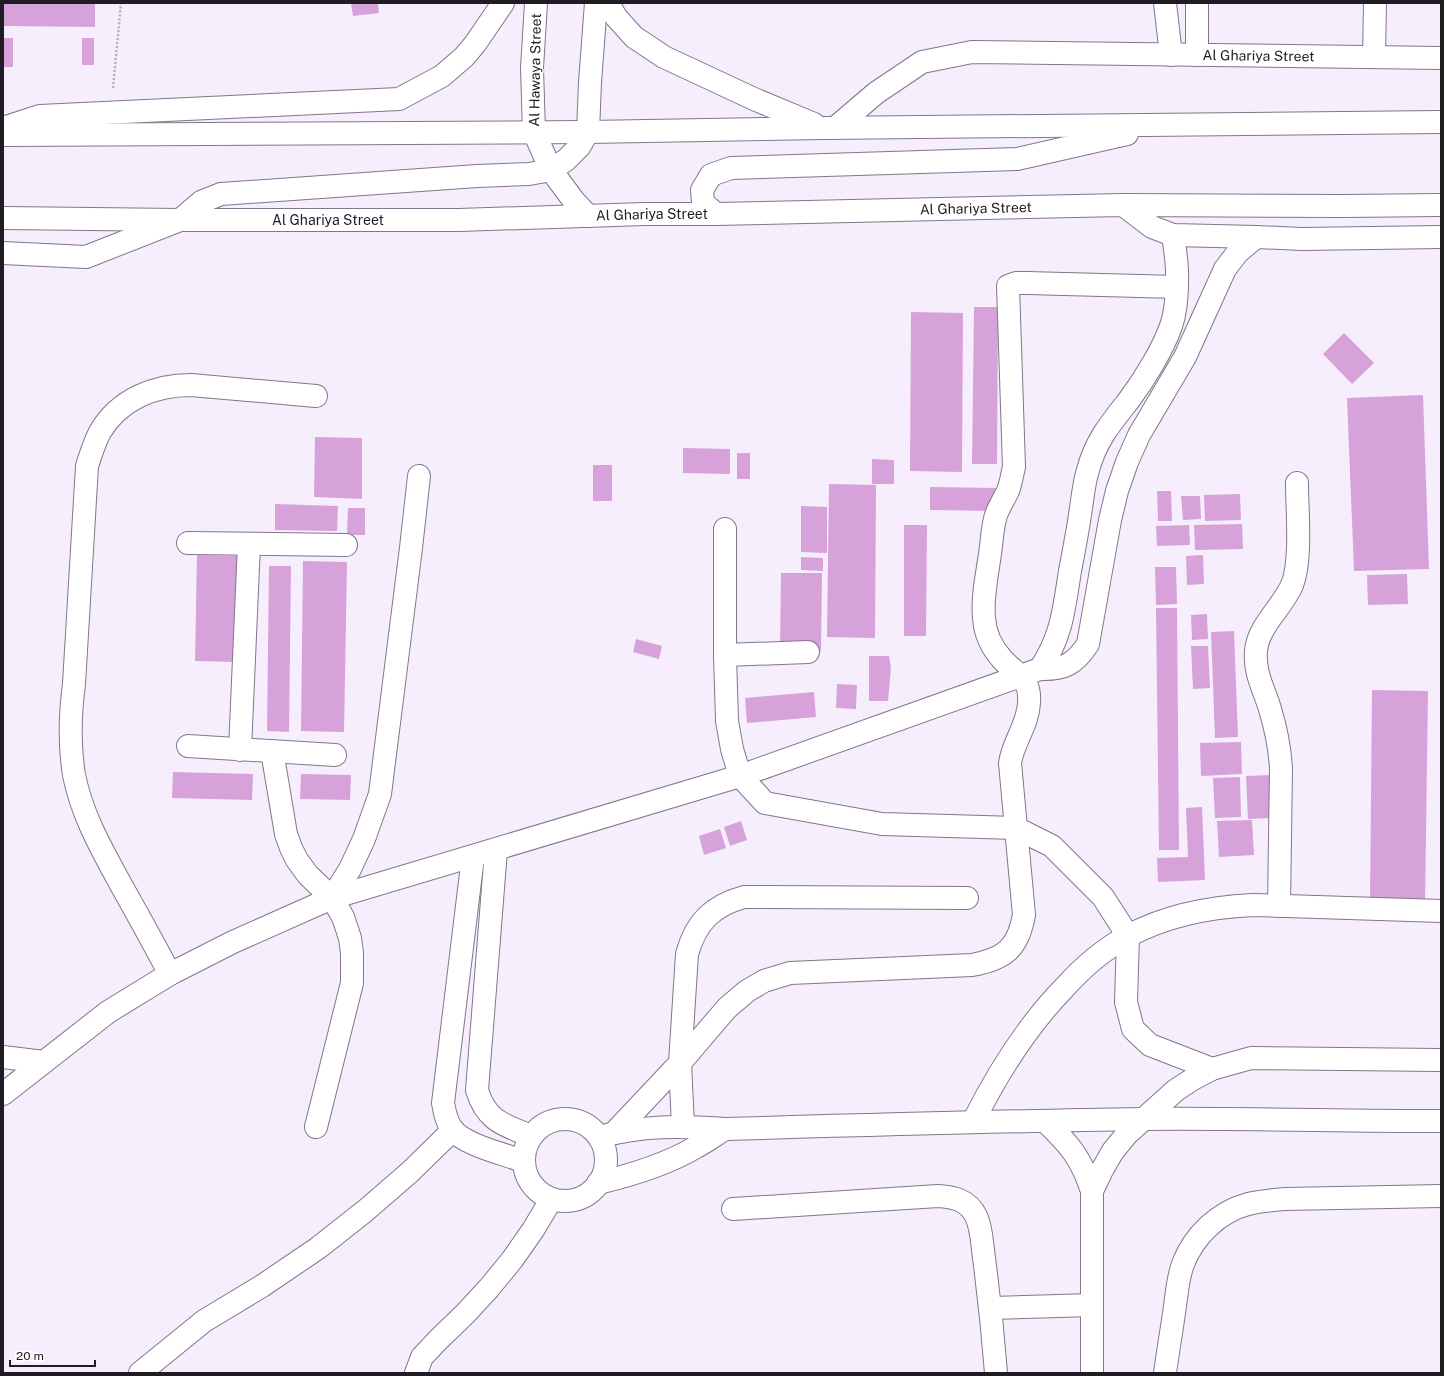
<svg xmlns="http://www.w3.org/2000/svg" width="1444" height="1376" viewBox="0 0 1444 1376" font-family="'Public Sans',sans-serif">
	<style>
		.building { fill: #d6a2d9 }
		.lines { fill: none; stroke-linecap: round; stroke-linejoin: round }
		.minor-casing { stroke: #83758b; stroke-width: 24 }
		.path { stroke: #b4acb9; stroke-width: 2.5; stroke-dasharray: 2 2; stroke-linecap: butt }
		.minor { stroke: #fff; stroke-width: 22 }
		.labels { text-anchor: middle; stroke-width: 3; stroke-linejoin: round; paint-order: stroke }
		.street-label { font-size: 14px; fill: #201b24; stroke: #fff }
	</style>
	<rect width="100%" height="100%" fill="#f7eefd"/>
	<path class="building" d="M4,3H95V27L4,26Z
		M351,3H378L379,13L353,16Z
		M3,38H13V67H3Z
		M82,38H94V65H82Z
		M974,307H998L997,464H972Z
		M911,312L963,313L962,472L910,471Z
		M1344,333L1374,363L1352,384L1323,354Z
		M1423,395L1429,569L1354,571L1347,398Z
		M315,437L362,438V499L314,497Z
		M683,448L730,449V474L683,473Z
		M737,453H750V479H737Z
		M872,459L894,460V484H872Z
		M593,465H612V501H593Z
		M829,484L876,485L875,638L827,637Z
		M930,487L998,488V511L930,510Z
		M1157,491H1171L1172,521H1158Z
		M1240,494L1241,520L1205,521L1204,495Z
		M1181,496H1200L1201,519L1183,520Z
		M275,504L338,506L337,531L275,530Z
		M801,506L827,507V553L801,552Z
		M348,508H365V535H347Z
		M1242,524L1243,549L1195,550L1194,525Z
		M904,525H927L926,636H904Z
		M1189,525L1190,545L1157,546L1156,526Z
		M197,555L237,556L235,662L195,661Z
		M1203,555L1204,584L1187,585L1186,556Z
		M801,557L823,558V571L801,570Z
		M303,561L347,562L344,732L301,731Z
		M269,566H291L289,732L267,731Z
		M1155,567H1176L1177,604L1156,605Z
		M781,573H822L821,651L780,650Z
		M1407,574L1408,604L1368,605L1367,575Z
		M1156,608H1177L1179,850H1159Z
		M1207,614L1208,639L1192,640L1191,615Z
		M1234,631L1238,737L1215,738L1211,632Z
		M636,639L662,646L659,659L633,652Z
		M1191,646H1208L1210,688L1193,689Z
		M869,656H889L891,668L888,701H869Z
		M837,684L857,685L856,709L836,708Z
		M1372,690L1428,691L1425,904L1370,903Z
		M814,692L816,717L747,723L745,698Z
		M1241,742L1242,774L1201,776L1200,743Z
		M173,772L253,774L252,800L172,798Z
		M301,774L351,775L350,800L300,799Z
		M1271,775L1272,818L1248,819L1246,776Z
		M1240,777L1241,817L1215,818L1213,778Z
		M1202,807L1205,880L1158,882L1157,858L1188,857L1186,808Z
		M1252,820L1254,855L1219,857L1217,821Z
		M741,821L747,840L730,846L724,827Z
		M720,829L726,848L704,855L699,836Z"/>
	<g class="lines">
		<defs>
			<g id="minor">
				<path d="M536,3L532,68L534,132L551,170L574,201L588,216"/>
				<path d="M608,3L616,17L634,37L664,57L754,99L814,124"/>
				<path d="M1165,3L1171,55"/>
				<path d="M1197,3V55"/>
				<path d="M1374,57L1375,3"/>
				<path d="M3,128L40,116L399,99L442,76L464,57L475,44L503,3"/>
				<path id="s1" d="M835,128L876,93L922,62L972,52L1441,58"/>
				<path d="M3,135L588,132L823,128L1441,122"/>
				<path d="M1123,205L1152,227L1173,235L1256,237L1302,239L1441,237"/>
				<path d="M716,214L703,203L702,190L711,175L731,168L1017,159L1127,134"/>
				<path id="s2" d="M3,218L180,220H459L645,214H716L1123,205L1343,206L1441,205"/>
				<path d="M3,253L86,257L180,220L201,202L221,194L477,176L529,174L551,170L566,160L579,147L588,132L590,82L596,3"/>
				<path d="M725,529V655L727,721L732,749L740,776L765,803L882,824L1016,828L1052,846L1103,897L1128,936L1126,1002L1133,1029L1150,1045L1212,1069"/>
				<path d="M188,543L346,545"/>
				<path d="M725,655L808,652"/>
				<path d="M1040,669C1062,636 1064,609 1070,571C1074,550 1078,530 1081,508C1083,495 1084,482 1088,470C1096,440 1111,423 1129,400C1144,380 1163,349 1171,326C1176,312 1177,295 1177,281C1178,266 1175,250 1173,235"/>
				<path d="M188,746L335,755"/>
				<path d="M240,750L249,544"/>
				<path d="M272,751L286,834L291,848L297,860L308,875L332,898L343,917L350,938L352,953V983L316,1127"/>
				<path d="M496,850L477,1090C486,1121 504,1125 531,1136"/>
				<path d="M473,857L443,1103C445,1113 446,1121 452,1129C464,1145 504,1154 523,1161"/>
				<path d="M332,898L350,869L364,839L380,794L411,548L419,476"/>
				<path d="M1279,906L1281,769C1280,748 1276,729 1270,709C1264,689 1254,673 1256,651C1258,626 1282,608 1292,585C1302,561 1297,510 1297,483"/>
				<path d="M170,974C154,944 137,913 120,883C101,848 82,815 74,775C69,744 70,714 74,684L87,466C91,454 94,443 100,432C119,399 155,385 191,385L316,396"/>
				<path d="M3,1057L44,1062"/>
				<path d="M3,1094L108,1012L170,974L233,942L332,898L740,776L1040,669C1064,670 1075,664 1088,644L1110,520L1117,491L1127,462L1139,435L1185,357L1225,269L1238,252L1256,237"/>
				<circle cx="565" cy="1160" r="41"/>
				<path d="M973,1122C998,1072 1026,1027 1065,987C1083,967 1104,949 1128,936C1167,915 1209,907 1253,905L1441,911"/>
				<path d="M1046,1122C1070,1145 1081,1158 1092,1191V1373"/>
				<path d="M683,1126L680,1063L687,954C696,922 712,906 744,897L967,898"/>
				<path d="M614,1133L680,1063L727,1008L747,991L764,981L790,973L972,965C1005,959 1018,948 1024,915L1010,763C1013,742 1028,725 1029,703C1031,677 1016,675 1002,659C992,648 985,633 984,618C982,597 987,575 990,554C992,541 992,528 996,515C999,507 1004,499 1008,491C1011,483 1012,475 1014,467L1008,286L1016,283H1027L1177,287"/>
				<path d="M599,1137C643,1125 679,1126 725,1129C864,1125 1003,1121 1142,1119C1242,1118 1341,1121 1441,1121"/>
				<path d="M598,1183C632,1175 666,1165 696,1147C706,1142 715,1135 725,1129"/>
				<path d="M1092,1191L1102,1170L1113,1151L1127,1134L1176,1090L1193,1079L1212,1069L1251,1058L1441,1060"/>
				<path d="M733,1209L938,1196C954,1197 968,1200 976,1216C982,1228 982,1245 984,1258C989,1296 993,1334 996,1373"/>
				<path d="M991,1308L1092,1305"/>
				<path d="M140,1373L204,1321L262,1286L318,1248L365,1211L410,1172L453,1130"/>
				<path d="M416,1373L422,1357L439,1339L465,1314L489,1288L512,1260L533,1230L551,1200"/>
				<path d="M1165,1373C1168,1351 1172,1328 1175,1306C1177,1292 1178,1277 1183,1264C1194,1235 1219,1212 1248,1204C1260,1201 1273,1200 1285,1199L1441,1196"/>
			</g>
		</defs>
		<use href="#minor" class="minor-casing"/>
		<path class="path" d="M113,88L121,3"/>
		<use href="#minor" class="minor"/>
	</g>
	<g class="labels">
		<g class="street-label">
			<text dy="5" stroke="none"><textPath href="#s1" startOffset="447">Al Ghariya Street</textPath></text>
			<text transform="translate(535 70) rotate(-89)" y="5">Al Hawaya Street</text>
			<text dy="5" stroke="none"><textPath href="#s2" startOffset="973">Al Ghariya Street</textPath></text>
			<text dy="5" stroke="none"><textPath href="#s2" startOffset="649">Al Ghariya Street</textPath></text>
			<text dy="5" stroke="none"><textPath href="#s2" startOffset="325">Al Ghariya Street</textPath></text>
		</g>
	</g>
	<rect width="1444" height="1376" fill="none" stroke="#201b24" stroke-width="8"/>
	<path d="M10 1360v6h85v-6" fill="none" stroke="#201b24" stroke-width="2"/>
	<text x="16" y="1360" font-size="12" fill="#201b24" stroke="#ffffff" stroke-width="3" paint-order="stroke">20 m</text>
</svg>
